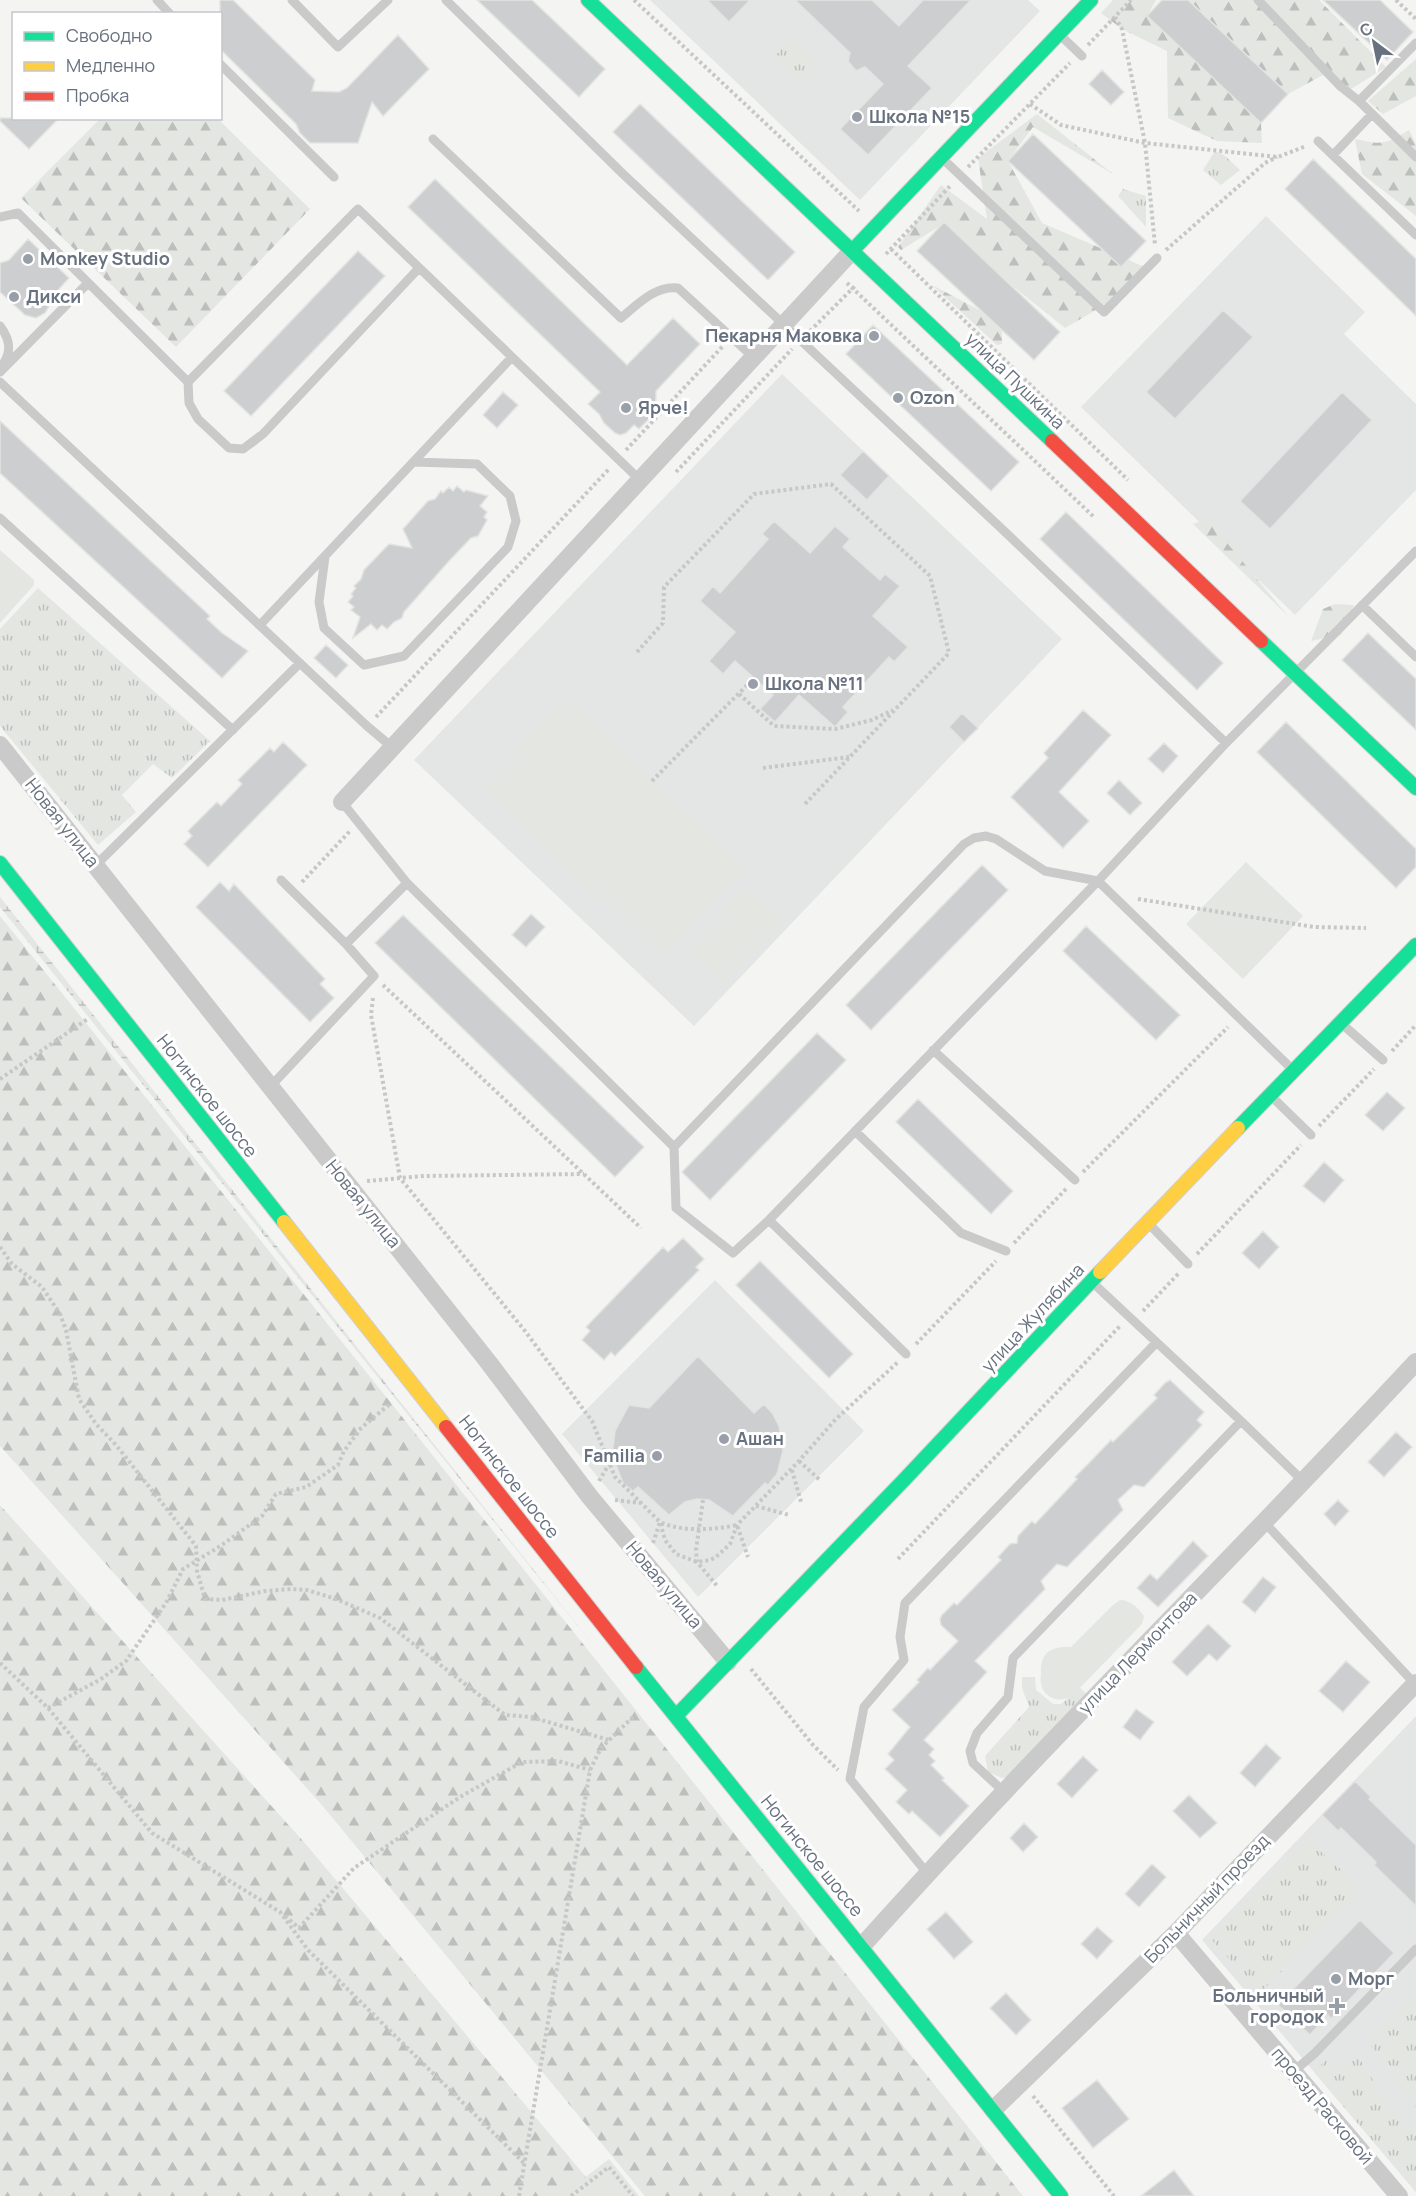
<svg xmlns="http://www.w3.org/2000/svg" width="1416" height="2196" viewBox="0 0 1416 2196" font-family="Manrope,sans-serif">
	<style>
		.built { fill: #e4e5e5 }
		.grass { fill: url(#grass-tufts) }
		.forest { fill: url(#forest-firs) }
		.wetland { fill: url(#wetland-marsh) }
		.park { fill: #e3e6e1 }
		.building { fill: #cdcecf; stroke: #e3e3e2; stroke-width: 1.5 }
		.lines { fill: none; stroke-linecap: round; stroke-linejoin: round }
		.fast-casing { stroke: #d0d0d1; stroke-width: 16 }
		.slow-casing { stroke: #d0d0d1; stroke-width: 16 }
		.jam-casing { stroke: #d0d0d1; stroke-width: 16 }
		.path { stroke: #c7c7c8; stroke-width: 4; stroke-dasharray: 3 3; stroke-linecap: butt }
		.lane { stroke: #cacacb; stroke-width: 9 }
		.street { stroke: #cacacb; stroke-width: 18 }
		.fast { stroke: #16e098; stroke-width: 14 }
		.slow { stroke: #ffcf43; stroke-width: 14 }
		.jam { stroke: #f24e42; stroke-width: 14 }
		.poi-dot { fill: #999fa8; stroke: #fff; stroke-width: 2 }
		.labels { text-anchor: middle; stroke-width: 6; stroke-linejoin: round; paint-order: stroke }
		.poi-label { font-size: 18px; font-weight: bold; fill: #68717f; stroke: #fff; text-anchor: start }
		.street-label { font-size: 18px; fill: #68717f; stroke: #fff }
	</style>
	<defs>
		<pattern id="grass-tufts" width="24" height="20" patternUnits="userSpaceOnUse" patternTransform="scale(1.5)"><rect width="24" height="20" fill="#e3e6e1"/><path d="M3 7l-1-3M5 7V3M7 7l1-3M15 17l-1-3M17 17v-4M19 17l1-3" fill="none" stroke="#bcbfbc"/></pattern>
		<pattern id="forest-firs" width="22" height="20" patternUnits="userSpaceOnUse" patternTransform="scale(1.5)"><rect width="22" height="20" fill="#e3e6e1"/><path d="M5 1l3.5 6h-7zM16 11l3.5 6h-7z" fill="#bcbfbc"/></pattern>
		<pattern id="wetland-marsh" width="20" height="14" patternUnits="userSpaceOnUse" patternTransform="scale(1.5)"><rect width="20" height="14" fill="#e3e6e1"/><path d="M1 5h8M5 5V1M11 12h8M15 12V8" fill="none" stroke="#bcbfbc"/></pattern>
	</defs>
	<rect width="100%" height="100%" fill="#f4f4f3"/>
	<path class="built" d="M650,0H1028L1040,11L860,200Z
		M1266,216L1365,312L1344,334L1416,404V490L1295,615L1081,407Z
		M782,374L1062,639L694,1026L414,760Z
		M715,1280L864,1431L698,1597L562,1434Z
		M1416,1716V2192L1202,1940Z"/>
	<path class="grass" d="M792,38L821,66L803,85L773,58Z
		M1215,151L1224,155L1240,170L1221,185L1203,170Z
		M1123,189L1146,196V227L1118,196Z
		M38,588L210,741L172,778L153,764L122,795L136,812L98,845L0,726V629Z
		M1022,1677H1035L1036,1690L1053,1704H1061L1080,1688L1088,1695L1008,1777L1002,1778L988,1772L985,1756L1029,1707L1022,1688Z
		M1308,1840L1347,1875L1356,1890L1348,1905L1260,1993L1211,1939Z
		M1416,1997V2107L1369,2043Z
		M1329,2057L1338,2066L1359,2058L1404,2130L1416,2118V2192L1314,2072Z"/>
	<path class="forest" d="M1113,0H1156L1147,16L1261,123L1262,143L1217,141L1168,118L1167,51L1122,29L1101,13Z
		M1189,0H1319L1386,67L1351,89L1323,75L1288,94Z
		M1416,59V96L1383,114L1368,101Z
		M1037,114L1113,174L1033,127L1008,161L1042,223L1147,268L1120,296L1065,328L1004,279L945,223L901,250L898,247L941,185L987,219L978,158Z
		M217,118L310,209L176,347L21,198L100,119Z
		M1409,130L1416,144V216L1362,174L1355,139C1383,145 1384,145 1409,130Z
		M932,285L983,312L1002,331V344L997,345Z
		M1207,519L1288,616L1193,524Z
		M1335,604L1354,605L1341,635L1311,641L1323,609Z
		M0,916L391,1403L1023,2196H645L321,1804L0,1446Z
		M0,1505L303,1841L602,2196H0Z"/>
	<path class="wetland" d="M0,897L602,1656L0,907Z"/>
	<path class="park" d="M0,550L34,580V585L0,623Z
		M567,700L744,868L661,956L484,787Z
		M1246,862L1303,916L1243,979L1186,924Z
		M747,889L781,921L722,983L688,951Z
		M1120,1600C1132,1601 1137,1607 1144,1616L1142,1624L1071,1697C1059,1703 1043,1698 1041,1683C1040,1680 1041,1677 1041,1674C1040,1652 1051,1646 1071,1647L1113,1605Z
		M609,2159L639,2196H561Z"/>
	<path class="building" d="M220,0H233L315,80L312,91L339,92L347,88L398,35L429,69L383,116L372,102L358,143H310L300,133L296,124L220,49Z
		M477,0H532L605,69L579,97Z
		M707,0H750L729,22Z
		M795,0H872L899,26L923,0H971L908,66L932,88L868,155L840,129L883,84L865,67L856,71L848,61L850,53Z
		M1162,0H1188L1288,94L1261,123L1147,16Z
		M1323,0H1380L1413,32L1387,60Z
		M1102,70L1124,92L1111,105L1089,84Z
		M640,104L795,252L768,280L613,132Z
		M0,118H59L29,149L0,121Z
		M1033,134L1146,241L1121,267L1008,161Z
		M1313,159L1416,259V316L1285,189Z
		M435,179L627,365L673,318L700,344L656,391V401L647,411L652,416L639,429L634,425L626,433L620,435L615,433L604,423L599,414L588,404L600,392L408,207Z
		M944,222L1060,332L1034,360L917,251Z
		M28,239L69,278L50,299L49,306L45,313L36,318L25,315L0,292V263L9,260Z
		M358,251L385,276L251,416L224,391Z
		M1223,310L1253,337L1175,419L1146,392Z
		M873,325L1019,462L991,491L846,354Z
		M503,392L518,405L497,428L483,415Z
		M1342,392L1372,420L1270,529L1240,501Z
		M0,421L210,616L207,619L222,633L248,651L222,678L0,473Z
		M863,451L889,476L867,500L840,475Z
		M457,486L464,492L466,490L488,496L480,506L487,512L484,517L487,520L478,536L471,538L449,561L404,612L402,618L394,622L387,629L382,625L377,630L371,624L353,638L360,617L351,610L354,607L348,602L353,596L351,594L356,588L354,586L361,579L364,570L389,544L412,548L403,529L428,501L435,499L441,491L443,493L449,487L453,491Z
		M1066,512L1223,663L1197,690L1040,539Z
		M774,521L810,553L835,526L850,539L843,547L880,580L885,574L900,586L873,616L908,647L894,662L889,657L843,707L848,712L835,727L799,695L775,722L760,709L773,695L735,661L723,674L709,661L735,632L700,601L713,586L720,593L768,539L762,534Z
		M1368,633L1416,679V730L1342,660Z
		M326,645L348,665L336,678L314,658Z
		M1083,710L1111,735L1059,792L1089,821L1063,848L1011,797L1048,758L1044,753Z
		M962,713L978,728L964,742L949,727Z
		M1286,722L1416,849V867L1396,888L1257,752Z
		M283,742L307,765L208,867L184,844L192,836L188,831L217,802L221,806L242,784L238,780L270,748L274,752Z
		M1164,743L1178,756L1163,773L1148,759Z
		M1119,780L1142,803L1130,815L1107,793Z
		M982,865L1008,890L871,1030L846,1005Z
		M220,882L229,891L234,884L325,979L320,984L334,998L310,1022L196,907Z
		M531,914L545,927L526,947L512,935Z
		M403,915L644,1147L615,1177L375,943Z
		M1086,926L1180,1015L1156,1040L1063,951Z
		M817,1033L846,1060L710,1200L682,1172Z
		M1387,1092L1405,1108L1383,1131L1365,1115Z
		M918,1099L1013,1191L991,1214L896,1122Z
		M1324,1162L1344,1180L1324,1203L1303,1186Z
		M1263,1231L1279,1247L1259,1269L1242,1253Z
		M683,1238L704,1259L696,1267L699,1270L615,1356L611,1352L604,1360L582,1340L590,1331L586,1327L663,1247L668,1252Z
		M760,1261L853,1354L829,1378L736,1285Z
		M698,1356L754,1413L764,1404L773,1414L779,1426L783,1451L777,1474L768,1485L765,1483L733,1516L709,1500L697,1499L685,1502L669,1515L638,1487L633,1491L623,1483L612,1455L615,1431L629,1405L649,1408Z
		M1170,1380L1204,1412L1197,1420L1202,1425L1144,1487L1134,1485L1118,1500L1123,1510L1067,1567L1057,1564L1041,1581L1045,1589L975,1661L987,1672L924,1740L934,1749L929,1755L935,1761L931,1765L944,1778L942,1780L969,1806L940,1837L912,1811L909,1814L896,1802L907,1790L885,1769L894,1760L888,1754L910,1727L892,1710L919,1682L917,1680L928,1668L930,1670L958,1641L941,1625L940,1619L942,1615L954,1603L957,1605L1001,1560L998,1557L1010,1544L1017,1543L1018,1536L1032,1521L1035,1524L1077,1479L1075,1477L1090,1462L1111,1440L1113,1442L1157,1398L1154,1395L1165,1383Z
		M1396,1432L1412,1447L1384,1477L1368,1462Z
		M1338,1500L1349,1511L1335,1526L1324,1514Z
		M1193,1541L1208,1556L1158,1607L1137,1588L1150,1574L1157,1580Z
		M1263,1577L1276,1587L1255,1613L1242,1602Z
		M1208,1624L1231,1646L1217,1661L1209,1654L1187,1676L1172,1662Z
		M1346,1661L1370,1682L1343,1712L1319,1691Z
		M1136,1709L1154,1722L1140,1740L1123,1727Z
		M1266,1744L1281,1758L1255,1787L1240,1773Z
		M1083,1756L1098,1770L1072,1798L1057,1784Z
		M1355,1781L1371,1797L1369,1799L1416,1845V1906L1374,1865L1376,1862L1341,1828L1338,1831L1322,1815Z
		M1189,1795L1217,1823L1200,1838L1173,1811Z
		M1024,1823L1038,1837L1023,1852L1010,1838Z
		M1152,1864L1166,1877L1139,1907L1125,1894Z
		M946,1912L973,1942L954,1959L927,1929Z
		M1360,1920L1394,1953L1331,2019L1328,2015L1310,2035L1278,2005Z
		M1097,1927L1113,1941L1097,1959L1081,1944Z
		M1006,1993L1031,2020L1016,2035L990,2008Z
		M1097,2080L1129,2119L1093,2148L1062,2108Z
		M1174,2170L1194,2196H1141Z"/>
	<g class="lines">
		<defs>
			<path id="fast" d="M588,0L1052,441
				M852,251L1091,0
				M1261,641L1416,788
				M0,863L284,1222
				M1238,1128L1416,945
				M636,1667L1061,2196
				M676,1716L903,1481L1100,1272"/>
			<path id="slow" d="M284,1222L446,1427
				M1100,1272L1238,1128"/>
			<path id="jam" d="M1052,441L1261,641
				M446,1427L636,1667"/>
		</defs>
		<use href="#fast" class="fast-casing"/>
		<use href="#slow" class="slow-casing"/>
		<use href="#jam" class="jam-casing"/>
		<path class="path" d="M634,0L859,211
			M1396,0L1416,19
			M1115,17L1122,29L1145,143L1155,245
			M1088,45L1131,0
			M1030,104L1061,125L1145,143L1278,157L1306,146
			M968,167L1070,63
			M891,249L1128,480
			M1166,250L1265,163L1277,157
			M886,254L951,185
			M847,283L1095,518
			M810,331L856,285
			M626,450L723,346
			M676,472L792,349
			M637,652L663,623L664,587L754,494L831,484L930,576L949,653L804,805
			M739,694L774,726L835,729L872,720L893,710
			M376,717L609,469
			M763,768L849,757
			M652,781L754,678
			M302,882L350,831
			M1138,899L1314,927L1366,928
			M383,985L641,1228
			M373,998L371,1015L400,1178L525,1331L592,1421L615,1477L660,1522L665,1540L676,1554L697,1562L710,1560L716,1557L730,1544L737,1525L799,1461L835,1420L898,1362
			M1392,1051L1416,1025
			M0,1079L89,1018
			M1319,1126L1374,1069
			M1083,1172L1228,1027
			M367,1181L424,1176L584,1174
			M1014,1243L1067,1188
			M0,1247L12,1264L42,1287L60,1314L66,1330L79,1399L96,1424L116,1445L196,1546L197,1571L205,1599L222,1600L265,1591L291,1589L307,1590L336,1599L380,1618L505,1715L531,1717L609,1740
			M1197,1254L1301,1145
			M1143,1311L1179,1273
			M916,1344L996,1261
			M799,1461L821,1481
			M792,1470L801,1502
			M599,1481L609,1464
			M615,1500L641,1503
			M703,1500L696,1550L697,1562L718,1587
			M756,1506L789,1515
			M653,1543L660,1522C681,1532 714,1530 737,1525L748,1557
			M898,1559L1121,1325
			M0,1663L48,1708L152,1833L280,1912L308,1950L525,2164
			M751,1669L813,1745L838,1770
			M48,1708L101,1679L126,1661L166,1603L183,1569L222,1545L262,1516L276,1494L306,1487L338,1465L344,1451L361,1428L391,1403
			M285,1916L299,1928L354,1868L460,1797L522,1762L558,1761L590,1770
			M1033,2096L1114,2196
			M519,2196L590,1770L601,1748L635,1715
			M571,2196L609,2167L633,2196"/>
		<path class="lane" d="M157,0L170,14
			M292,0L338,47L388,0
			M446,0L623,174L1002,529L1226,743
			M1258,0L1340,86L1359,101L1416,157
			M1060,35L1082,56
			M220,64L334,177
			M1359,101L1416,43
			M433,139L621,318C638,304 656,285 678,288L753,357
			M1318,141L1416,235
			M1333,155L1372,114
			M943,159L1104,312L1157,258
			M0,217L18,213L188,382L358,209L640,480
			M0,326C10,339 12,351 3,364
			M0,372L88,283
			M0,382L367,726L392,747
			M188,382L189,403L198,419L229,448L243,449L263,434L419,268
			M0,518L233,730
			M325,557L319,602L324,628L364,665L404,656L508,547L516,521L510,496L477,464L414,462
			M1362,605L1416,657
			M260,625L512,357
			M342,802L407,883L674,1147L676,1208L733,1253L769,1220L1098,881L1226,743L1416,551
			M95,866L300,663
			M346,944L407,883
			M1342,1024L1383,1060
			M933,1050L1075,1180
			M270,1087L374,976L346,944L281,880
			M1272,1097L1311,1135
			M855,1131L961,1233L1006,1251
			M674,1147L964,844L974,838L986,836L996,839L1045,871L1098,881L1292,1069
			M769,1220L906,1354
			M1149,1224L1188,1264
			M1241,1421L1304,1482
			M1265,1523L1416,1685
			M1003,1791L973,1763L970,1751L977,1733L1008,1697L1013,1658L1241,1421L1093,1283
			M927,1873L850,1779L864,1707L904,1660L900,1637L905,1603L1156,1343
			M1294,2071L1314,2054L1416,1949"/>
		<path class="street" d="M0,745L489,1363L590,1497L728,1662
			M342,802L852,251
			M1176,1933L1399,2196
			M862,1946C1041,1746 1233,1559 1416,1362
			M993,2110L1176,1933L1416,1683"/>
		<use href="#fast" class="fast"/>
		<use href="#slow" class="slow"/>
		<use href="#jam" class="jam"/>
	</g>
	<g class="poi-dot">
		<circle cx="857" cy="117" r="6"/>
		<circle cx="28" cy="259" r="6"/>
		<circle cx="14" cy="297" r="6"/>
		<circle cx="874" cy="336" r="6"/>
		<circle cx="898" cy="398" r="6"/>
		<circle cx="626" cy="408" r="6"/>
		<circle cx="753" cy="684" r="6"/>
		<circle cx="724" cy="1439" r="6"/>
		<circle cx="657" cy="1456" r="6"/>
		<circle cx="1336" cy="1979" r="6"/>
		<path d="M1334 1997h6v6h6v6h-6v6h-6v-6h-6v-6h6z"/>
	</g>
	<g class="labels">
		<g class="poi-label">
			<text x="869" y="123">Школа №15</text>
			<text x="40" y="265">Monkey Studio</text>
			<text x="26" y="303">Дикси</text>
			<text x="862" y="342" text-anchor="end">Пекарня Маковка</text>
			<text x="910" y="404">Ozon</text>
			<text x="638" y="414">Ярче!</text>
			<text x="765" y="690">Школа №11</text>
			<text x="736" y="1445">Ашан</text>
			<text x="645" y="1462" text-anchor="end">Familia</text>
			<text x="1348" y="1985">Морг</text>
			<text x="1324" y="2002" text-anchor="end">Больничный<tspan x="1324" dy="21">городок</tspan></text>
		</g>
		<g class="street-label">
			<text transform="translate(1015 381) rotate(44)" y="6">улица Пушкина</text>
			<text transform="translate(62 823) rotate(52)" y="6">Новая улица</text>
			<text transform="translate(207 1096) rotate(52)" y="6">Ногинское шоссе</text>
			<text transform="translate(363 1204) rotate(51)" y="6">Новая улица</text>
			<text transform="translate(1033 1318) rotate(-47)" y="6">улица Жулябина</text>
			<text transform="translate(509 1477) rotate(52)" y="6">Ногинское шоссе</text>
			<text transform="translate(664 1585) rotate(50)" y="6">Новая улица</text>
			<text transform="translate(1138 1653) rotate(-46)" y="6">улица Лермонтова</text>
			<text transform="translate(812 1856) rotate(51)" y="6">Ногинское шоссе</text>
			<text transform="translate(1207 1899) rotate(-46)" y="6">Больничный проезд</text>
			<text transform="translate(1322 2106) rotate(50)" y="6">проезд Расковой</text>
		</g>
	</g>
	<rect x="12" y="12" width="210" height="108" fill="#ffffff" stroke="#c3c6cc" stroke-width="1.5"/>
	<rect x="24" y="32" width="30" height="9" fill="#16e098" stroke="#c3c6cc" stroke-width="1.5"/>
	<text x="66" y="42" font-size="18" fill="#68717f">Свободно</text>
	<rect x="24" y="62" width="30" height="9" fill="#ffcf43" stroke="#c3c6cc" stroke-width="1.5"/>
	<text x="66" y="72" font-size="18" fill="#68717f">Медленно</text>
	<rect x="24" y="92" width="30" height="9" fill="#f24e42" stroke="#c3c6cc" stroke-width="1.5"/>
	<text x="66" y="102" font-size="18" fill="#68717f">Пробка</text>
	<g transform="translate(1374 42) rotate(328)" stroke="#ffffff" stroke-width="4.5" paint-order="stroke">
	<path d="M0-4.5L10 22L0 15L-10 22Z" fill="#68717f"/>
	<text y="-9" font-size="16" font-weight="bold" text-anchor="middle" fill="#68717f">С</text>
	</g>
</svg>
